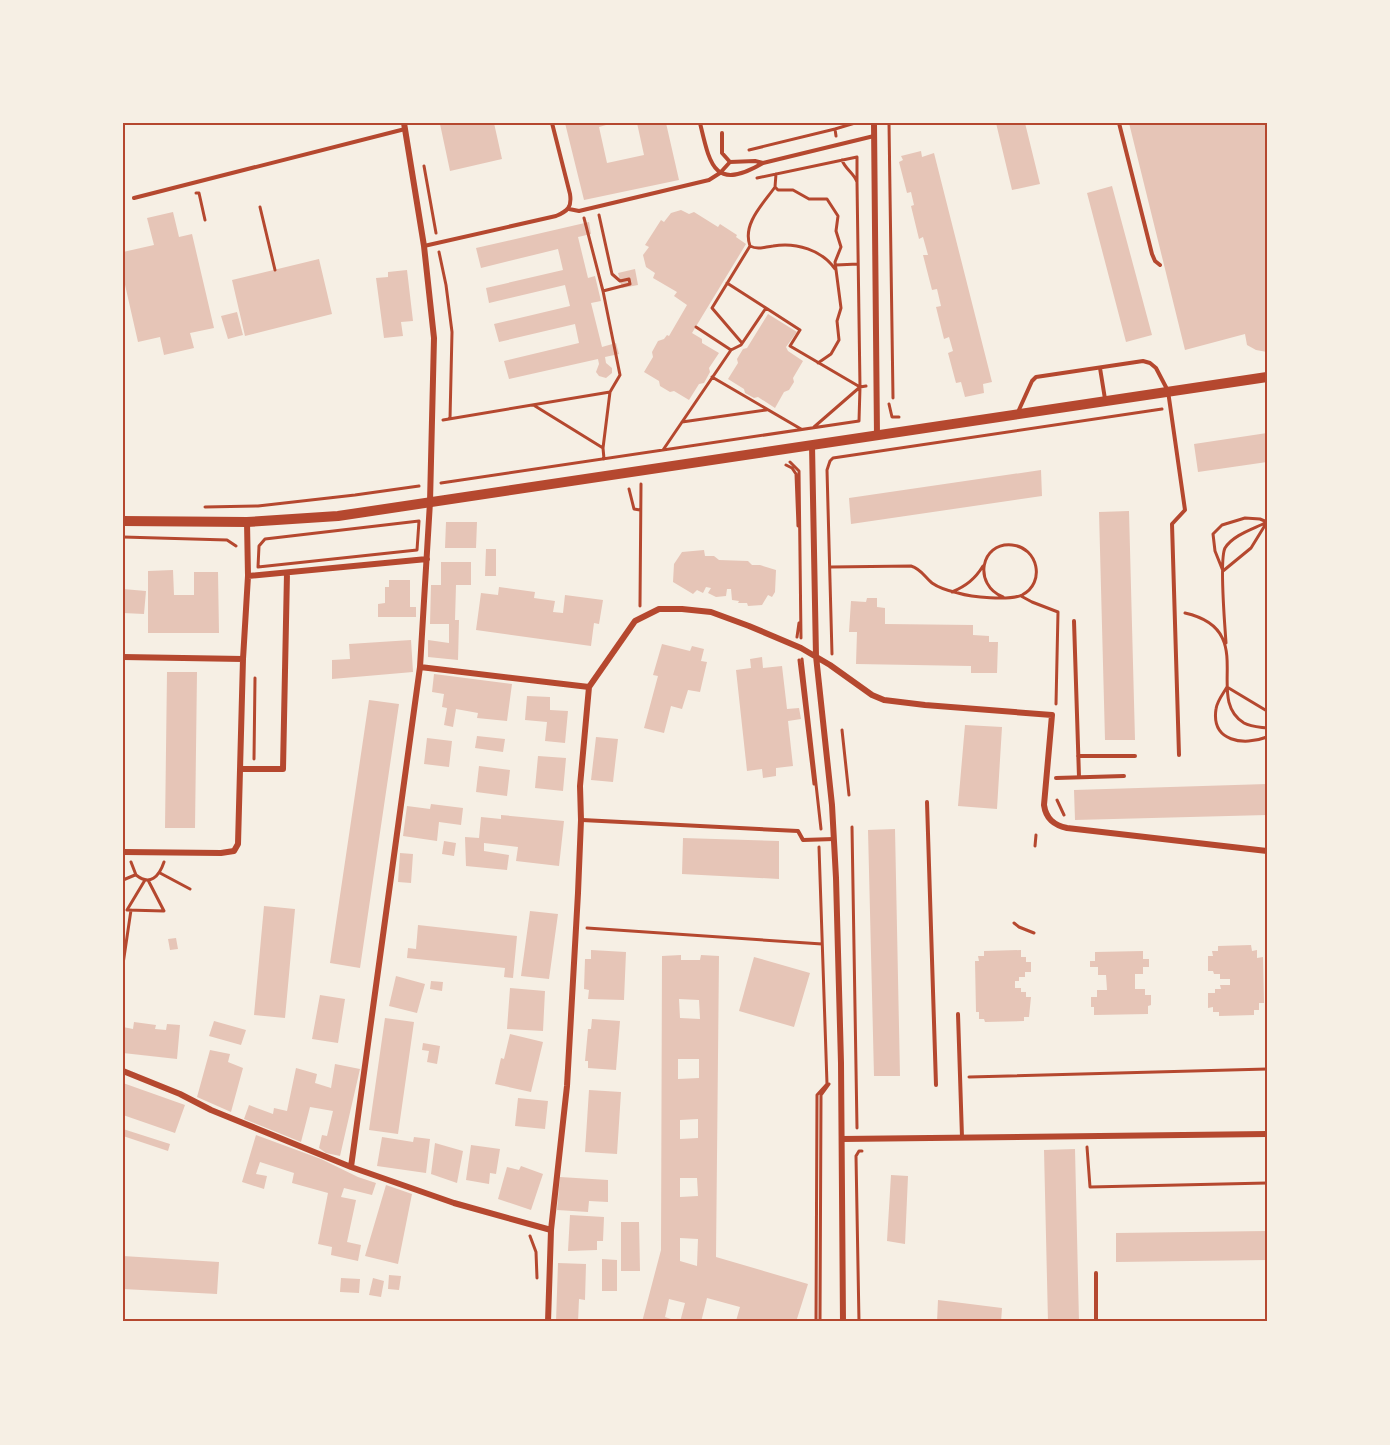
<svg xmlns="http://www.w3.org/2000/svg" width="1390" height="1445" viewBox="0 0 1390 1445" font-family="'Exo 2',sans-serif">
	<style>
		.building { fill: #e6c5b7; fill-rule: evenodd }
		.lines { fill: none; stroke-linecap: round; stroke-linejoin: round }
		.path { stroke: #b5482f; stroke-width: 3 }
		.service { stroke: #b5482f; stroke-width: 4 }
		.minor { stroke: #b5482f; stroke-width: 6 }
		.tertiary { stroke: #b5482f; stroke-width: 10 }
		.neatline { fill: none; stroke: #b5482f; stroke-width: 2 }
	</style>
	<rect width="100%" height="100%" fill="#f6efe4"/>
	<path class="building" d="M446,123H494L502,159L450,171L440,124Z
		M565,123H613L599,127L607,163L644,155L637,123H666L679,180L584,200Z
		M996,123H1025L1040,184L1012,190Z
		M1129,123H1267V352L1256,350L1247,345L1245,334L1185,350Z
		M921,151L922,157L934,153L992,382L983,384L984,393L965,397L961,382L956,383L948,353L953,351L949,337L944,339L936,307L941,306L937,289L932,290L923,255H928L923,237L919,239L911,206L914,205L911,192L907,193L899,162L903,160L901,156Z
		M1112,186L1152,335L1126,342L1087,193Z
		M681,210L689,214L694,212L718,227L720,224L737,235L736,237L746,244L692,333L702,339V343L719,353L709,368L710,372L704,383L699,384L689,400L674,391L670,392L660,386L659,381L644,372L653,357L652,352L658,341L664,339L667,335L669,336L687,305L674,296L677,292L653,278L655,273L646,267L643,255L649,247L645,245L661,220L664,222L671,213Z
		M173,212L179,237L192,234L214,328L190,333L194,348L164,355L160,337L138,342L123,276V252L154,245L147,218Z
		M589,222L591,234L578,237L588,278L595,276L601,301L591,303L602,347L616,343L619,354L605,357L606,363L612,368V373L606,378L599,376L596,372L599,364L598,359L509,379L504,361L579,343L575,324L499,342L494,324L570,306L565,285L489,303L486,288L563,270L558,249L481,268L476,248Z
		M319,259L332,314L245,336L232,280Z
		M635,269L638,285L622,288L618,273Z
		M407,270L413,321L401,322L403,336L384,338L376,278L388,277V272Z
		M237,312L243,335L228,339L221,316Z
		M768,314L797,332L786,347L788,351L803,361L793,378L794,382L789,390L784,392L775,408L758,397L754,398L745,393L744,389L728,379L738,363L737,359L743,349L747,348Z
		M1267,433V462L1198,472L1194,444Z
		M1041,470L1042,496L851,524L849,498Z
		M1129,511L1135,740H1105L1099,512Z
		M446,522H477L476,548H445Z
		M486,549H496V576H485Z
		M704,550L705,556H714L719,560L748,561L752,565H760L776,570L775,592L772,597L768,595L762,605L748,606L747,603H738L739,601L732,600L731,589H727L726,596L716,597L708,593L711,588L706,587L703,593L697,590L693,594L673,582L674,564L682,552Z
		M441,562H471V585H456L455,620H459L458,660L428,657V640L449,643V624H430L431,585H441Z
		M173,570L174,595H194V572H218L219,633H148V571Z
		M389,580H410V607H416V617H378V604L385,603V587H389Z
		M499,587L535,592L534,598L555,601L553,612L563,613L565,595L603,600L599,624L594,623L591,646L476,630L481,593L498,595Z
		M123,589L146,591L144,614L123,613Z
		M867,598H877V607L885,608V624L973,625V635L989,636V642H998L997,673H971V666L856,664L857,632H849L851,601L866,602Z
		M411,640L413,672L332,679V660L350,659L349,644Z
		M662,644L690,651L692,646L704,649L701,661L707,662L700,692L688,690L682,709L671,706L664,733L644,728L658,676L653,675Z
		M762,657L763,668L782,666L787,709L799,708L801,719L788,721L793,766L776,768V776L763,778L762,769L747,771L736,670L751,668L750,659Z
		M167,672H197L195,828H165Z
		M434,674L512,684L507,721L477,718L478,713L456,709L453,727L444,725L447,708L442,707L444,694L432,692Z
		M527,696L550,697V710L568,711L565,743L545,741L547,722L525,720Z
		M369,700L399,704L360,968L330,963Z
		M965,725L1002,727L997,809L958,806Z
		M477,736L505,739L503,752L475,748Z
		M596,737L618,739L613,782L591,780Z
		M427,738L452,741L449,767L424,764Z
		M538,756L566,758L563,791L535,788Z
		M479,766L510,770L507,796L476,792Z
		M1267,784V815L1075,820L1074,790Z
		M431,804L463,808L461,825L439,822L437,841L403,836L407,806L430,809Z
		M501,815L564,821L559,866L516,861L518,847L484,843V851L509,855L507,870L466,866L465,837L479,838L481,817L501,819Z
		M895,829L900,1076H874L868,830Z
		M683,838L779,841V879L682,874Z
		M444,841L456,843L454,856L442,854Z
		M400,853L413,854L411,883L398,882Z
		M264,906L295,909L285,1018L254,1015Z
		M530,911L558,914L549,979L521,976Z
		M418,925L517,936L513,978L504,977L505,968L407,958L408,948L416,949Z
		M176,938L178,949L170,950L168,939Z
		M1251,945L1252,951L1257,950V958L1263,957L1264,1003H1259V1010H1254V1015L1219,1016V1012H1213V1007L1208,1008V993H1215V989H1221L1220,985H1230V979H1220V974H1214L1213,971H1208V956H1213L1212,951H1218V946Z
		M591,950L626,952L624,1000L588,999L589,990L584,989L585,959H591Z
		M1021,950V957H1026V962H1031V972H1025V977H1019V981H1015V988H1021V992H1026V997H1031L1029,1017H1024V1021L985,1022L984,1019H979V1012H976L975,961H979L978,956H984V951Z
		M1143,951V959H1149V967H1143V974H1135V989H1145V995H1151V1005L1148,1006V1014L1094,1015V1007H1091V997H1097V990H1107L1106,975H1098V967H1090V961H1095V952Z
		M681,955V960H700L701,955L719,956L716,1257L808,1284L796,1322H738L736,1321L740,1307L707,1298L701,1322H680L685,1303L669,1299L665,1317L680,1322H642L661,1250L662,956ZM679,999L699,1000L700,1019L680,1018ZM678,1059H699V1078L678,1079ZM698,1119V1138L680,1139V1120ZM680,1178H697L698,1196L680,1197ZM680,1238L698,1239L697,1266L680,1261Z
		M754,957L810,973L794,1027L739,1011Z
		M396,976L425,984L417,1013L389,1006Z
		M431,981L443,982L442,991L430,989Z
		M510,988L545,991L543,1031L507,1029Z
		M320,995L345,999L338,1043L312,1039Z
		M385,1018L414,1022L398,1134L369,1130Z
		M592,1019L620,1021L616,1070L588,1068V1061H585L588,1029H591Z
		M214,1021L246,1030L241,1045L209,1036Z
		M134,1022L156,1025L155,1029L166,1030L167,1024L180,1025L177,1059L123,1053V1027L133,1029Z
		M510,1034L543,1042L531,1092L495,1084L501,1058L504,1059Z
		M423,1043L440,1046L437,1064L427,1062L429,1051L422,1050Z
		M210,1050L230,1054L228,1062L243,1068L231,1112L197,1097Z
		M335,1064L360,1069L340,1156L326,1153L319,1148L322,1135L327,1136L333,1111L310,1107L301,1142L244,1119L249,1105L273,1114L274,1108L287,1111L296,1068L317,1074L315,1083L331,1088Z
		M123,1083L185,1105L175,1133L123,1115Z
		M589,1090L621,1092L617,1154L585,1152Z
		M518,1098L548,1101L545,1129L515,1126Z
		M123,1129L170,1144L168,1151L123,1136Z
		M256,1135L321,1159L358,1177L376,1183L372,1195L344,1188L341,1197L356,1200L347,1242L361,1245L358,1261L331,1255L332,1247L318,1244L328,1193L292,1183L294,1173L260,1162L256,1174L267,1176L264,1189L242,1182Z
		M382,1137L413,1142L414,1137L430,1139L426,1173L377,1166Z
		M435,1143L463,1151L457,1183L431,1174Z
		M471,1145L500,1149L496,1174L490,1173L489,1184L466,1180Z
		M1075,1149L1079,1322H1048L1044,1150Z
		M521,1166L543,1174L531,1210L498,1199L507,1167L519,1170Z
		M891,1175L908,1176L905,1244L887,1241Z
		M560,1177L608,1180V1202L589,1201L588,1212L557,1210Z
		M386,1185L412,1194L398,1264L365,1256Z
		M570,1215L604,1217L603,1241H597V1250L568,1251Z
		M621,1222H639L640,1271H621Z
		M1267,1231V1260L1116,1262V1233Z
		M123,1256L219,1262L217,1294L123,1289Z
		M602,1259L617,1260V1291H602Z
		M558,1263L586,1264L585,1300L579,1299L578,1322H556Z
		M389,1275L401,1276L399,1290L388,1289Z
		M341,1278L360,1279L359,1293L340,1292Z
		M373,1278L384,1281L381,1297L369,1295Z
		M938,1300L1002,1308L1001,1322H937Z"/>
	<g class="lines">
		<path class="path" d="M889,123L893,398
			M836,136L835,129L855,123
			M749,150L835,129
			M424,166L436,233
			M776,174L775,187L778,190H793L809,199H827L838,216L836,231L841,247L835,262L841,308L837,321L839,340L831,354L818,363
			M757,178L857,157V182
			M196,193H199L205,220
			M260,207L275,270
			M599,215L612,274L620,281L629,279L630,284L603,291
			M584,218L603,291L620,375L610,392L603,448
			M750,246C758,250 764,247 773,246C796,242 822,250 835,269
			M439,252L446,285L452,332L450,419
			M836,265L858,264
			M727,283L766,308
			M742,343L712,308L750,246C742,224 763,204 775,187
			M731,350L741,345L766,308L800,330L790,346L860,387L866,386
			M712,377L801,429
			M889,404L892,417H899
			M535,406L603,448L604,459
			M443,420L610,392
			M682,422L766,410
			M814,427L860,387L857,182C854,173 845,169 842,160
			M663,450L731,350L696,327
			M790,462L799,471L801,638
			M786,465L792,468L796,474L798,526
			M441,483L859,421L860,387
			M629,489L634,509L640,510
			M205,507L258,506L355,495L419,486
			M1245,518L1260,519L1267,522L1251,548L1223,571L1215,551L1213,534L1222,525Z
			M419,521L417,550L258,567L259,546L265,539Z
			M123,537L227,540L236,546
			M831,567L911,566C921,569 924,576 932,583C939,588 949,591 958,593C971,597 1009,601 1022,595C1046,583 1038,547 1012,545C980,542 973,585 1003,597
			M952,592C966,586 975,579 983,566
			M1021,596L1032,602L1058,612L1056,704
			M640,606L641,484
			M1185,613C1260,630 1203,698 1244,723C1251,727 1260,727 1267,728
			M797,637L799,623
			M1226,643C1225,626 1219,560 1225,548C1233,535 1253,529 1265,523
			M832,654L827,470L830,461L833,458L1162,409
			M802,659L821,829
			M799,660L814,784
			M1267,711L1227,687C1223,694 1217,701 1216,709C1211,742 1244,746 1267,737
			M842,730L849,795
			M254,759L255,678
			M1057,800L1064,815
			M852,827L857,1128
			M1035,846L1036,835
			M131,862L136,875C150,886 159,877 164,862
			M160,873L190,889
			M123,880L135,875
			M145,880L127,910L164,911L148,880
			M1014,923L1019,927L1034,933
			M587,928L822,944
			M123,964L131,910
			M969,1077L1267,1069
			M1087,1147L1090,1187L1267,1183
			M530,1236L536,1252L537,1278
			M816,1322L817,1095L827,1084L819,847
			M820,1322L821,1095L829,1084
			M859,1322L856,1156L859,1151H862"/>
		<path class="service" d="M700,123C710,165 714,192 763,163
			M1119,123L1152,254L1155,261L1160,265
			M722,133V153L730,162
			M134,198L405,129
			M569,209L579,211L709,180L720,173L730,162L755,161L763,163L874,136
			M424,246L556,216C568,211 572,207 570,194L552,123
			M1100,368L1105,399
			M1018,412L1032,381L1036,377L1143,361L1150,363L1156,368L1168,391L1185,510L1172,524L1179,755
			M1074,621L1079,777
			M1078,756H1135
			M1056,778L1124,776
			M927,802L936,1085
			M582,820L798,831L803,840L834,839
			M958,1014L962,1137
			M1096,1322V1273"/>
		<path class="minor" d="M874,123L877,436
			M812,445L816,656L832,805L836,878L841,1063L843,1322
			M248,576L427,559
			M123,657L243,659
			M420,667L589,687
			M589,687L635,621L659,609H682L711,612L749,626L801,648L830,665L872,695L884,700L925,705L1052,715L1044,805C1046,819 1054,825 1067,828L1267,851
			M241,769H283L287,573
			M123,852L221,853L234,851L238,844L243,659L248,576L247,522
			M123,1071L180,1094L211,1110L351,1167L454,1203L551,1230
			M842,1139L1267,1134
			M351,1167L420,667L430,502L434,338L424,246L404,123
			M548,1322L551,1230L567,1086L578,893L581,820L580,786L589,687"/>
		<path class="tertiary" d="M123,521L247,522L338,516L1267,377"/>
	</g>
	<rect width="1390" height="1445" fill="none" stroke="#f6efe4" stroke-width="249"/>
	<rect x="124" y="124" width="1142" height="1196" class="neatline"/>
</svg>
